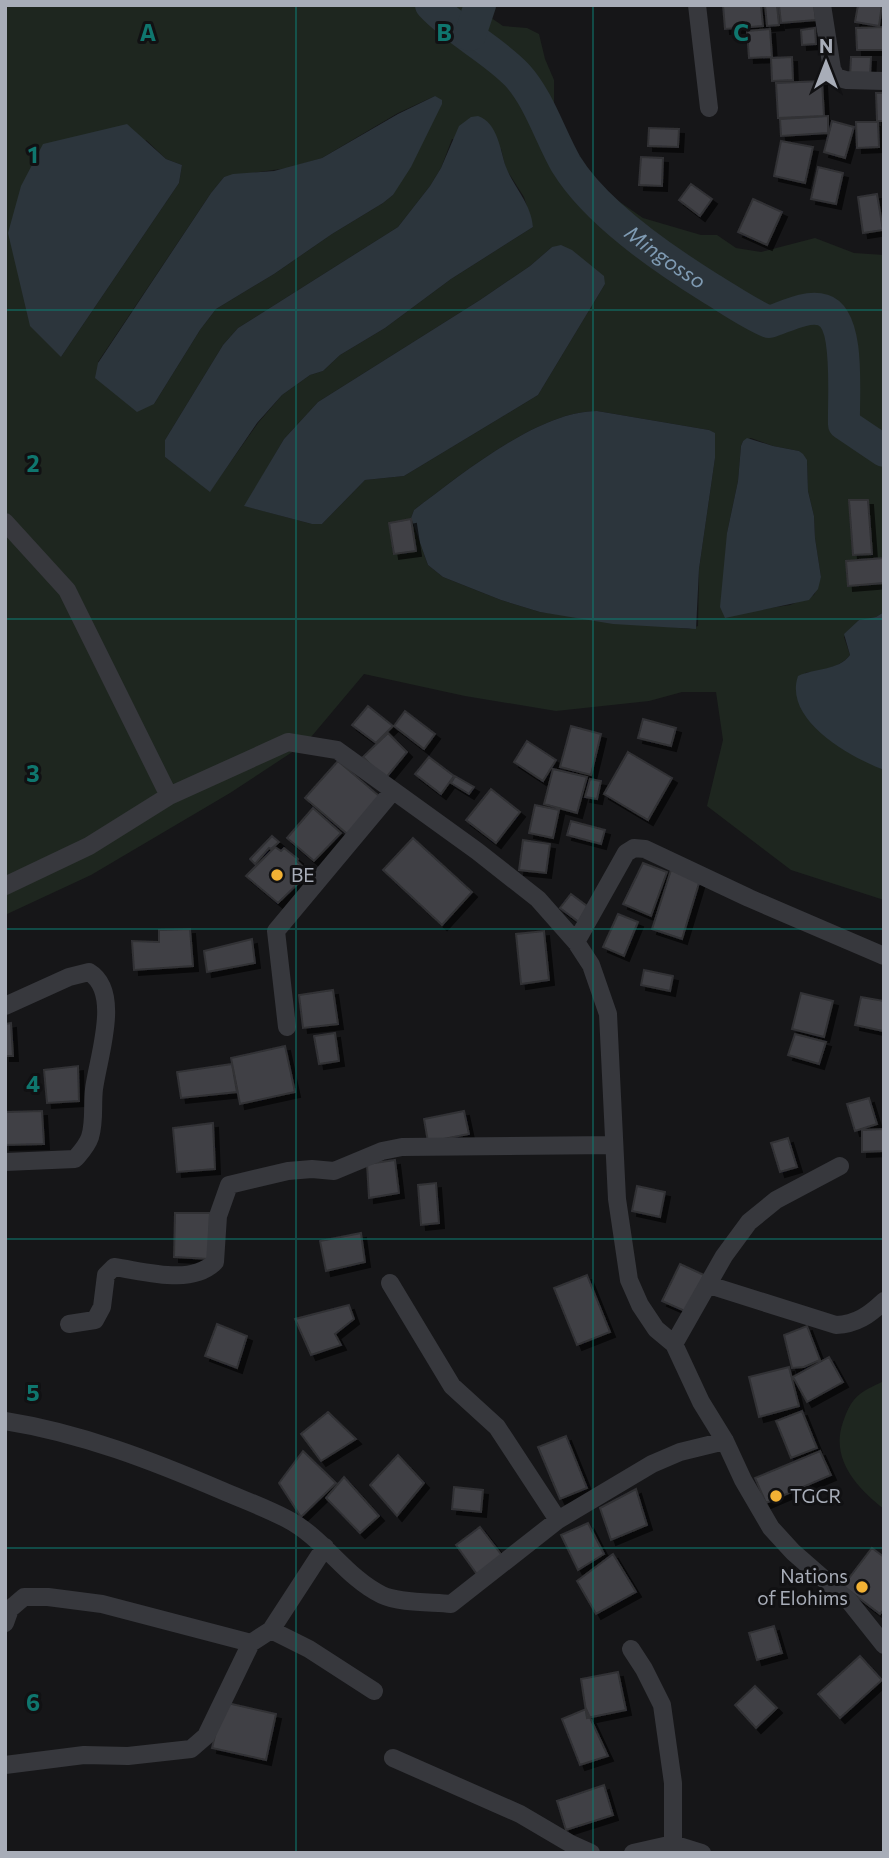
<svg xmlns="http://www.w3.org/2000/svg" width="889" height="1858" viewBox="0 0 889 1858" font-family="Commissioner,sans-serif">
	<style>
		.green { fill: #1e261f; fill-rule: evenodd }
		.water { fill: #2c353c }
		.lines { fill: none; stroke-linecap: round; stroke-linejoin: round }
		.river { stroke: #2c353c; stroke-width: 32 }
		.building { fill: #404145; stroke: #303034; stroke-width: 2; filter: url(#shadow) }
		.street { stroke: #37383d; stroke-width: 18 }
		.grid { fill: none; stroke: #0f766e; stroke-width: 2; stroke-opacity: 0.55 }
		.poi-dot { fill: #f2b134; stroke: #111113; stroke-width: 2.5 }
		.labels { text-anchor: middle; stroke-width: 6; stroke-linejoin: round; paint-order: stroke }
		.poi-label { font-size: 19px; fill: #a8adb8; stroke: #111113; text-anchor: start }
		.water-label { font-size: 21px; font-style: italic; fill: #7f9bb3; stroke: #111113 }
		.grid-label { font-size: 23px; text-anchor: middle; font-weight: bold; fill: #0f766e; stroke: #111113; stroke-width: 6; stroke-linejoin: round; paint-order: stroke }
	</style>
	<defs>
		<filter id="shadow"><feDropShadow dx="5" dy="5" stdDeviation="0" flood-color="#0009"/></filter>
	</defs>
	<rect width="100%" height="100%" fill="#161618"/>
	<path class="green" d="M5,5H487V15L503,26L527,28L539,34L545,59L554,80V128L594,184L643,218L701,235H717L736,248L761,252L815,238L854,253L884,255V612L876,617L859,620L844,637L850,655C840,668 820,671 805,673L811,723L834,743L884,770V900L791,870L707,806L723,740L716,692H682L649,701L556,711L465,696L364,674L306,743L230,793L91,875L5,915ZM435,96L393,195L383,203L332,234L274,274L216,309L200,330L154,404L98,362L211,193L224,177L288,168L322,158L398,113ZM452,139L501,149L506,169L524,197L533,227L451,279L385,328L340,355L323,371L310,375L282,395L258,423L210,491L165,457V440L223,345L238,328L398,227L430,186L441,168ZM146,140L166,159L182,165L179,183L61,357ZM552,247L605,284L538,395L404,476L365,480L322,524H312L245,506L284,439L318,402L480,300L530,266ZM597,411L709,430L715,458L699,569L698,626L689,629L540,612L501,600L443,577L428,565L411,518L414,510C461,475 538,411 597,411ZM751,438L773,446L799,451L807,461L808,491L814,516L815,538L821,577L814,595L790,605L756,610L727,533L738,481L741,446L743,441Z
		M884,1381V1509C857,1488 830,1459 843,1422C847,1411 850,1402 860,1394C866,1389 876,1385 884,1381Z"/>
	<path class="water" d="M435,96L442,100V104L411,167L393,195L383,203L332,234L274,274L216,309L200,330L154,404L137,412L95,378L98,363L211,193L224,177L233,174L274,171L322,158L398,114Z
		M478,116C498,123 500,150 506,167C514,188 531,203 533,227L451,279L385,328L340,355L323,371L310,375L282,395L257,423L210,492L165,457V440L223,345L238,328L398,227L430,186L441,168L459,126L471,117Z
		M127,124L166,159L182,165L179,183L61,357L30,326L8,233L21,186L43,144Z
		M561,245L572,250L604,276L605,284L538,395L404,476L365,480L322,524H312L244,506L284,439L318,402L480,300L530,266L552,247Z
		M597,411L709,430L715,433V458L699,569L696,629L613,624L540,612L501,600L443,577L428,565L411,518L414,510C461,475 538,411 597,411Z
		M747,438L773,446L799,451L803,454L807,460L808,491L814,516L815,538L821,577L818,589L809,600L725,618L720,607L727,533L738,481L741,446L743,441Z
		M884,612V770C850,757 783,720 798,676C815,668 838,671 850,655L844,634L859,620L876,617Z"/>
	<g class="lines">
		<g class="river">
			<path id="s1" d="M431,5C456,32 491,48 517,75C539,99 550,136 566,164C596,213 662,258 710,288C730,300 748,313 769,322C785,317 806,305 823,310C851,319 843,399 844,424L884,451"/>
			<path d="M470,35L480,5"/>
		</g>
	</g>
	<path class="building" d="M723,5H761L763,26L725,29Z
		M765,5H777L779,25L767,26Z
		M779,5H814L816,20L781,23Z
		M858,5H882L879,26L855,22Z
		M884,27V50H857L856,28Z
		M815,28L816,44L802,45L801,30Z
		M770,29L772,57L749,58L747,31Z
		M792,57L793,80L772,81L771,58Z
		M851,57H871L870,77H850Z
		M822,81L824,116L778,118L776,83Z
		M876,93H884V121H877Z
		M828,116V133L781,136L780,119Z
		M832,121L854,127L845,158L824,152Z
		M856,122H878L879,147L857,148Z
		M649,128L679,129L678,147L648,146Z
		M781,141L813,147L805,183L774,176Z
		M641,157L663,158L662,186L639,185Z
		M818,167L843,173L836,204L811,199Z
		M691,184L712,199L700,216L679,200Z
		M877,194L883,230L863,233L858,197Z
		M753,199L782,212L767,245L738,232Z
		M849,500H868L872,554L853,555Z
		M411,519L416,551L394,554L389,523Z
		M884,558V583L848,586L846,561Z
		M368,706L393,726L376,743L352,725Z
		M405,711L435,734L424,749L394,726Z
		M643,719L676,728L671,746L638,738Z
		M571,726L601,734L591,775L560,767Z
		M388,733L407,752L385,779L363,757Z
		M527,741L556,760L543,781L514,762Z
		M628,752L672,778L648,820L604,794Z
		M429,757L454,776L441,794L415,774Z
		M338,761L385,801L352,838L305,798Z
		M553,769L587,777L577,813L544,804Z
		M455,776L474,787L469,794L451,783Z
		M590,779L601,781L597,799L585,797Z
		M491,789L520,812L496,843L466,820Z
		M535,805L559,810L553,838L529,833Z
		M313,808L341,833L314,861L287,838Z
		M571,821L605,830L601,844L567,835Z
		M272,836L279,842L271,849L269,848L255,864L250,859Z
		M413,838L472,892L442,925L383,870Z
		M523,840L550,844L546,873L519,870Z
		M275,847L281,851L284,848L298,859L297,861L309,873L278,903L246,876Z
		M643,863L667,872L651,916L623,904Z
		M671,870L700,880L682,939L652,929Z
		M571,894L591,909L580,923L560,908Z
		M618,914L638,922L624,956L603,947Z
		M190,929L193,966L134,970L132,941L159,942V930Z
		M544,931L549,980L521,984L516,934Z
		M252,939L255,963L207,972L204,951Z
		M644,970L673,976L670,991L641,985Z
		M333,990L338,1024L303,1028L299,995Z
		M801,993L833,1001L824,1037L792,1029Z
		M861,997L884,1001L883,1031L855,1025Z
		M11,1023L13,1056H5V1024Z
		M335,1033L339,1061L319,1064L314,1036Z
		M795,1034L826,1042L819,1064L788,1055Z
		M285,1046L295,1092L240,1104L231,1058Z
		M232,1064L237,1092L181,1098L177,1072Z
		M78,1066L79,1101L47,1103L44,1070Z
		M869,1098L877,1124L855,1131L847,1104Z
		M42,1111L44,1144L5,1145V1112Z
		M464,1111L469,1134L428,1142L424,1119Z
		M213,1123L215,1169L177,1172L173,1128Z
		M884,1129V1151L862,1152V1130Z
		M788,1138L797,1167L780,1172L771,1143Z
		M395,1160L399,1193L369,1198L367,1164Z
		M436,1183L439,1223L421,1225L418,1185Z
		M637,1186L665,1192L660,1217L632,1211Z
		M175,1213H210L209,1259L174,1257Z
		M361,1233L365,1262L326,1271L320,1241Z
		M680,1264L704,1275L687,1312L662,1301Z
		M587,1275L610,1332L577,1345L554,1288Z
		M349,1305L354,1319L335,1334L341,1345L311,1355L295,1319Z
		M217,1324L247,1336L237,1368L205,1356Z
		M807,1326L820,1360L804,1367L792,1368L784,1335Z
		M829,1357L843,1382L807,1402L793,1377Z
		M789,1367L799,1406L759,1417L749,1377Z
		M802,1411L817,1448L791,1458L776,1421Z
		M328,1412L356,1439L321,1461L301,1434Z
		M566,1436L587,1488L560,1499L538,1447Z
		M303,1451L336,1483L301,1517L279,1483Z
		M820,1451L831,1475L766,1503L755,1478Z
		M398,1455L424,1483L397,1516L370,1485Z
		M344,1477L379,1516L360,1533L326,1498Z
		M454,1487L483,1490L481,1512L452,1509Z
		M636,1489L647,1525L611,1540L600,1508Z
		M588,1523L604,1554L578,1570L561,1535Z
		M480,1527L504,1558L479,1577L456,1545Z
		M872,1548L884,1557V1609L880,1614L843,1586Z
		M613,1554L636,1592L596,1614L577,1581Z
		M774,1626L782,1653L757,1660L749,1633Z
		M860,1656L882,1680L840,1718L818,1694Z
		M618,1672L626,1710L587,1718L581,1679Z
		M755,1686L777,1708L756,1728L735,1705Z
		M223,1702L276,1714L266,1760L212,1748Z
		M586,1709L608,1756L580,1765L562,1719Z
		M604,1785L613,1815L566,1830L557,1801Z"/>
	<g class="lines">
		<path class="street" d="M697,5L709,108
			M822,5L832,69L836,77L846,80L884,81
			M5,522L67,590L169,796
			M5,886L89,846L169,796L288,742L337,750L477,851L538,899L576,942L591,965L608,1014L617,1199L629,1280L640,1305L656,1329L674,1344L701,1402L725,1441L743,1480L771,1528L793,1552L849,1601L884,1645
			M576,942L626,853L634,848L645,849L749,898L884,956
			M5,1006L69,977L89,972C122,992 98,1057 94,1089C92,1105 95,1121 90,1137C87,1146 81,1152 75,1159L5,1162
			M287,1027L276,931L392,792
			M390,1283L452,1386L497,1427L558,1520
			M709,1285L836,1325C857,1324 869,1315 884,1301
			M69,1324L95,1320L102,1307L106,1275L114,1267C144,1271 191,1286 215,1262L218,1216L229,1185L288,1171L312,1169L334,1171L382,1151L402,1147L614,1145
			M674,1344L724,1256L749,1222L776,1200L840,1166
			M5,1421C81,1433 153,1461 223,1491C244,1500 266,1508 287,1519C324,1538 345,1577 382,1595C399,1603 432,1602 451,1604L558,1520L652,1464L680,1452L725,1441
			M5,1623L10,1609L24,1597H48L102,1604L251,1643L271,1630L325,1547
			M271,1630L309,1649L374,1691
			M631,1649L644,1669L662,1705L673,1783V1844
			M393,1758L520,1814L571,1844L591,1853
			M5,1765L84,1755L128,1756L191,1749L206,1736L251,1643
			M633,1853L673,1844L702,1853"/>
	</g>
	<path class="grid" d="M296,5V1853M593,5V1853M5,310H884M5,619H884M5,929H884M5,1239H884M5,1548H884"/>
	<g class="poi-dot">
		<circle cx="277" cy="875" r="7"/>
		<circle cx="776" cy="1496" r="7"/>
		<circle cx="862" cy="1587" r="7"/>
	</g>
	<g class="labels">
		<g class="poi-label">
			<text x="291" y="882">BE</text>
			<text x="790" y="1503">TGCR</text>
			<text x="848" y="1583" text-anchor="end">Nations<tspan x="848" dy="22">of Elohims</tspan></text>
		</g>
		<g class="water-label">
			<text dy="7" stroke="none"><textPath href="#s1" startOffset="350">Mingosso</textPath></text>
		</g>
	</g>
	<g class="grid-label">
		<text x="148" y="41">A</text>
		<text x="444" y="41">B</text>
		<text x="741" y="41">C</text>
		<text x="33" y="163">1</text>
		<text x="33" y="472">2</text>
		<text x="33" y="782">3</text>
		<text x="33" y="1092">4</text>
		<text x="33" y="1401">5</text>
		<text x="33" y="1711">6</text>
	</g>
	<rect width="889" height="1858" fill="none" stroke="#a8adb8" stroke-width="14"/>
	<g transform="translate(826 63)" stroke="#111113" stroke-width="5" paint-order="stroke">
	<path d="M0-5L12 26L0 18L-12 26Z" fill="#a8adb8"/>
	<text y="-10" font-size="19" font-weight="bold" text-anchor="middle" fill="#a8adb8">N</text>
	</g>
</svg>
